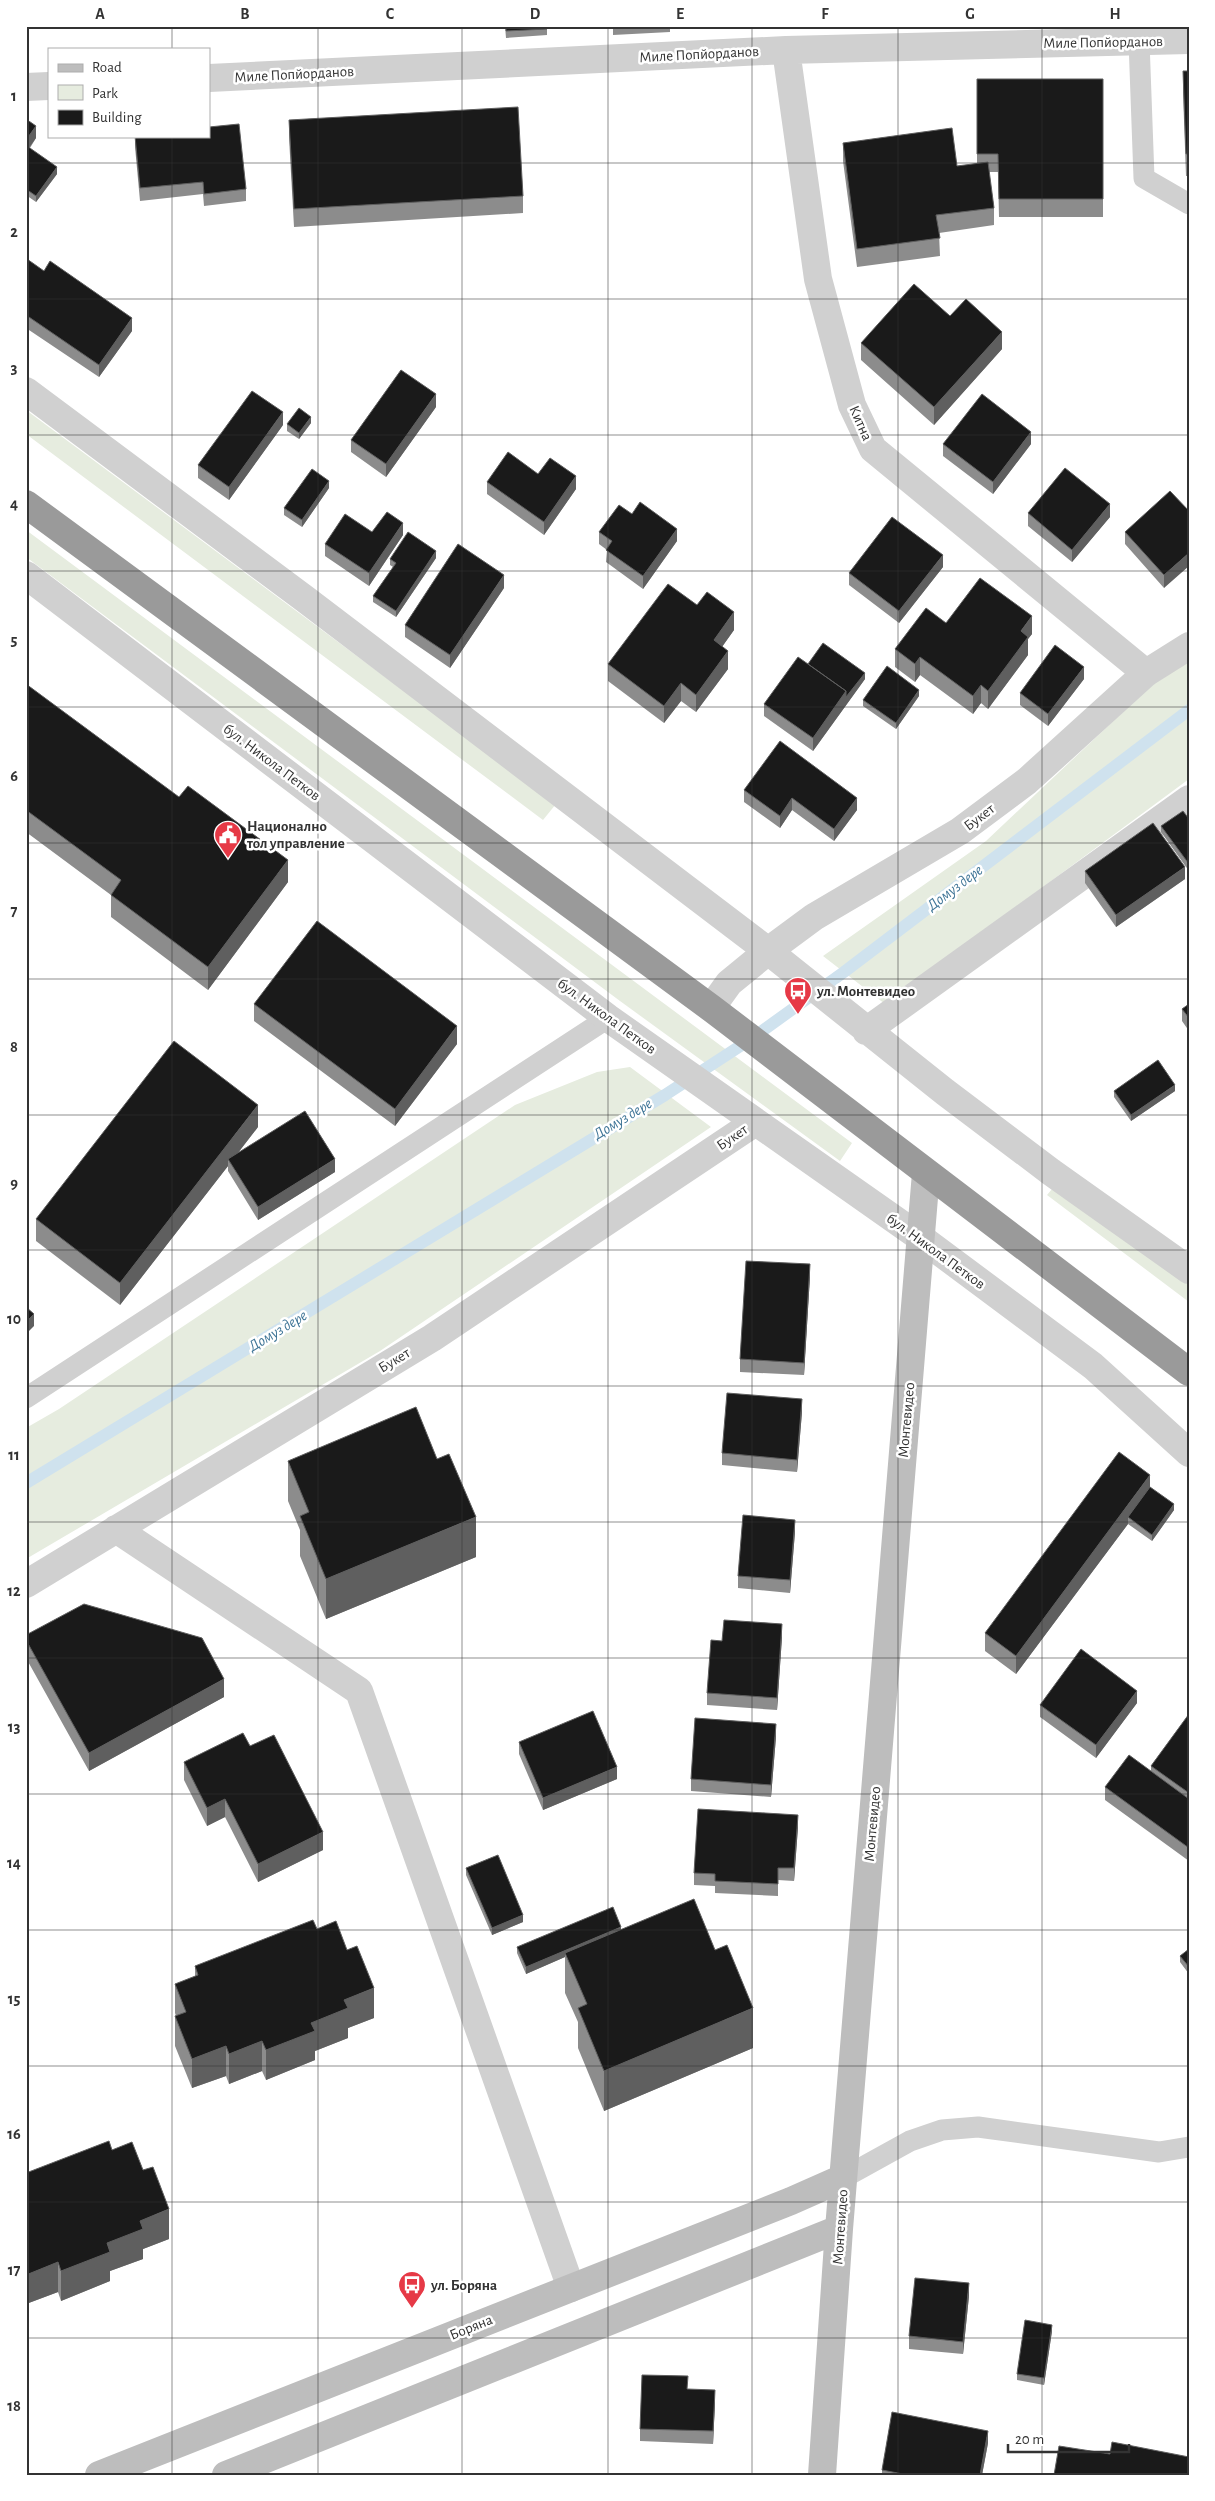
<svg xmlns="http://www.w3.org/2000/svg" width="1215" height="2501" viewBox="0 0 1215 2501" font-family="'Alegreya Sans',sans-serif">
	<style>
		.green { fill: #e6ecdf }
		.lines { fill: none; stroke-linecap: round; stroke-linejoin: round }
		.stream { stroke: #cfe2ee; stroke-width: 12 }
		.lane { stroke: #d0d0d0; stroke-width: 21 }
		.street { stroke: #d0d0d0; stroke-width: 28 }
		.secondary { stroke: #bdbdbd; stroke-width: 28 }
		.highway { stroke: #9a9a9a; stroke-width: 28 }
		.wall { fill: #8c8c8c }
		.shaded-wall { fill: #5f5f5f }
		.building { fill: #1a1a1a; stroke: #5f5f5f }
		.grid { fill: none; stroke: #333; stroke-width: 1; stroke-opacity: 0.55 }
		.labels { text-anchor: middle; stroke-width: 5; stroke-linejoin: round; paint-order: stroke }
		.street-label { font-size: 15px; fill: #333; stroke: #fff }
		.poi-label { font-size: 15px; font-weight: bold; fill: #333; stroke: #fff; text-anchor: start }
		.water-label { font-size: 16px; font-style: italic; fill: #3f7597; stroke: #fff }
		.neatline { fill: none; stroke: #333; stroke-width: 2 }
		.grid-label { font-size: 16px; text-anchor: middle; font-weight: bold; fill: #333 }
	</style>
	<rect width="100%" height="100%" fill="#fff"/>
	<path class="green" d="M26,410L556,804L543,820L26,434Z
		M26,530L852,1143L840,1161L620,1001L26,557Z
		M1189,662V779L885,1004L823,956L986,841L1158,679Z
		M630,1067L711,1127L380,1351L26,1559V1428L59,1409L515,1105L597,1072Z
		M1057,1183L1189,1279V1302L1047,1195Z"/>
	<g class="lines">
		<path class="stream" d="M26,1483L665,1095L751,1039L844,972L1189,710"/>
		<path class="lane" d="M1139,41L1144,178L1189,204
			M26,1398L608,1018
			M843,2178L910,2141L942,2130L978,2127L1159,2152L1189,2147"/>
		<path class="street" d="M786,50L818,279L852,405L873,449L1146,673
			M209,78L786,50L1189,40
			M26,87L49,86
			M26,391L305,599L768,951L945,1092L1051,1172L1189,1270
			M26,575L608,1018L921,1238L1093,1366L1189,1453
			M711,1008L729,983L768,951L814,917L960,831L1027,781L1146,673L1189,646
			M866,1031L1189,799
			M116,1529L359,1691L571,2288
			M26,1584L432,1338L754,1123"/>
		<path class="secondary" d="M99,2475L791,2201L843,2178
			M226,2475L839,2229
			M822,2475L839,2229L926,1173"/>
		<path class="highway" d="M26,504L711,1008L1189,1372"/>
	</g>
	<path class="wall" d="M505,26H547V35L506,38Z
		M613,26H670V32L613,35Z
		M1183,71H1189V176H1186L1183,93Z
		M977,79H1103V217H999L998,172H989L994,208V225L939,233L940,256L857,267L843,161V143L957,166L977,164Z
		M26,119L36,138L30,148L57,174L36,202L26,195Z
		M289,120L523,196V213L294,227L289,138Z
		M135,136L246,189V201L204,206L203,194L140,201L135,147Z
		M26,260L132,331L99,377L26,328Z
		M950,316L1002,349L934,425L861,360V343Z
		M436,407L386,477L351,452V440Z
		M311,423L299,439L287,431V424Z
		M283,425L229,500L198,478V465Z
		M943,444H1031L993,494L943,456Z
		M538,474L576,489L544,535L487,494V482Z
		M329,488L302,527L284,515V508Z
		M1189,511L1164,588L1125,544V532Z
		M1028,513L1110,517L1072,562L1028,526Z
		M632,514L677,541L643,589L606,562L607,550L599,544V532Z
		M372,532L403,535L369,586L325,556V544Z
		M436,558L396,617L373,602V596L393,567L390,565V559Z
		M943,567L899,623L849,585V573Z
		M504,588L450,668L405,637V625Z
		M697,605L734,630L722,647L728,669L696,712L681,701L664,723L608,681V664Z
		M946,623L1032,634L1028,639V655L988,709L981,703L973,714L920,675L915,682L895,667V649Z
		M808,664L865,679L813,751L764,716V704Z
		M1084,679L1048,726L1020,705V693Z
		M26,684L288,882L208,990L111,917V895L26,832Z
		M919,696L896,729L863,706V700Z
		M744,790L857,810L834,841L792,810L780,828L744,802Z
		M1189,819V871L1161,832V826Z
		M1085,871L1185,879L1116,927L1085,883Z
		M254,1004L457,1044L395,1126L254,1021Z
		M1189,1004V1031L1182,1021V1009Z
		M1114,1091H1175L1131,1121L1114,1097Z
		M258,1127L238,1153L335,1172L258,1220L228,1171V1166L120,1305L36,1241V1219Z
		M810,1276L804,1375L740,1372V1359Z
		M802,1412L797,1472L722,1465V1453Z
		M288,1461L476,1557L326,1619L300,1556V1530L288,1501Z
		M1150,1487L1174,1510L1152,1541L1128,1524L1016,1674L985,1651V1633Z
		M795,1532L790,1593L738,1588V1576Z
		M26,1635L224,1697L89,1771L26,1658Z
		M782,1637L777,1710L707,1705V1693L722,1641Z
		M1137,1703L1096,1758L1040,1717V1705Z
		M1189,1714V1861L1105,1800V1787L1151,1771V1766Z
		M776,1737L771,1797L691,1791V1779Z
		M519,1742L617,1779L543,1810L519,1754Z
		M250,1746L323,1850L258,1882L225,1817L207,1826L184,1780V1762Z
		M798,1827L794,1881L778,1880V1896L715,1893V1886L694,1885V1873Z
		M466,1868L523,1922L492,1935L466,1875Z
		M317,1929L374,2018L348,2028V2038L315,2051V2060L266,2080L262,2071L229,2084L226,2076L192,2088L175,2046V2016H176L175,2013V1984L195,1977V1966Z
		M621,1929L753,2048L604,2111L578,2048V2022L565,1993V1957L526,1974L517,1953V1947Z
		M1189,1949V1974L1180,1962V1956Z
		M112,2150L169,2239L143,2249V2259L110,2271V2281L61,2301L58,2292L26,2304V2173Z
		M969,2296L963,2354L909,2349V2336Z
		M1052,2331L1044,2385L1017,2380V2374Z
		M688,2389L715,2402L713,2444L640,2441V2429Z
		M988,2443L982,2475H882V2470Z"/>
	<path class="shaded-wall" d="M36,126V138L26,152V140Z
		M57,167V174L36,202V196Z
		M132,318V331L99,377V365Z
		M1002,332V349L934,425V407Z
		M436,394V407L386,477V464Z
		M283,412V425L229,500V487Z
		M311,417V423L299,439V433Z
		M1031,432V444L993,494V482Z
		M576,476V489L544,535V522Z
		M329,481V488L302,527V520Z
		M1110,504V517L1072,562V550Z
		M403,523V535L369,586V573Z
		M677,529V541L643,589V576Z
		M436,551V558L396,617V611Z
		M1189,553V566L1164,588V575Z
		M943,555V567L899,623V611Z
		M504,575V588L450,668V655Z
		M734,612V630L714,658V640Z
		M1032,616V634L1028,639V655L988,709V691L1021,631Z
		M728,651V669L696,712V695Z
		M920,657V675L915,682V664Z
		M1084,667V679L1048,726V714Z
		M865,673V679L813,751V738L846,691Z
		M681,683V701L664,723V706Z
		M981,685V703L973,714V696Z
		M919,690V696L896,729V723Z
		M792,798V810L780,828V816Z
		M857,798V810L834,841V829Z
		M288,860V882L208,990V967Z
		M1185,867V879L1116,927V915Z
		M457,1026V1044L395,1126V1109Z
		M1175,1085V1091L1131,1121V1115Z
		M258,1105V1127L230,1163L228,1159V1166L120,1305V1283Z
		M335,1159V1172L258,1220V1207Z
		M810,1264V1276L804,1375V1363Z
		M34,1314V1326L26,1334V1322Z
		M802,1399V1412L797,1472V1460Z
		M1150,1475V1493L1128,1517V1524L1016,1674V1656Z
		M1174,1504V1510L1152,1541V1535Z
		M476,1517V1557L326,1619V1579Z
		M795,1520V1532L790,1593V1580Z
		M782,1624V1637L777,1710V1698Z
		M224,1679V1697L89,1771V1753Z
		M1137,1691V1703L1096,1758V1745Z
		M776,1724V1737L771,1797V1785Z
		M617,1767V1779L543,1810V1798Z
		M225,1799V1817L207,1826V1808Z
		M798,1815V1827L794,1881V1868Z
		M323,1832V1850L258,1882V1864Z
		M523,1915V1922L492,1935V1928Z
		M621,1927V1934L565,1953V1957L526,1974V1967Z
		M374,1988V2018L348,2028V2038L315,2051V2060L266,2080V2050L311,2023L344,2000Z
		M753,2008V2048L604,2111V2071Z
		M262,2041V2071L229,2084V2054Z
		M226,2046V2076L192,2088V2059Z
		M169,2209V2239L143,2249V2259L110,2271V2281L61,2301V2271L140,2221Z
		M58,2262V2292L26,2304V2275Z
		M969,2283V2296L963,2354V2342Z
		M1052,2325V2331L1044,2385V2378Z
		M715,2390V2402L713,2444V2431Z
		M988,2431V2443L982,2475H980Z"/>
	<path class="building" d="M506,26H547V29L506,31Z
		M1183,71H1189V154H1186Z
		M977,79H1103V199H999L998,154H977Z
		M518,107L523,196L294,209L289,120Z
		M26,119L36,126L26,140Z
		M239,124L246,189L204,194L203,182L140,188L135,136H209V127Z
		M952,128L957,166L988,162L994,208L936,215L940,238L857,249L843,143Z
		M26,146H27L57,167L36,196L26,189Z
		M27,259L44,271L50,261L132,318L99,365L26,315V260Z
		M914,284L950,316L966,299L1002,332L934,407L861,343Z
		M401,370L436,394L386,464L351,440Z
		M252,391L283,412L229,487L198,465Z
		M982,394L1031,432L993,482L943,444Z
		M299,408L311,417L299,433L287,424Z
		M508,452L538,474L550,458L576,476L544,522L487,482Z
		M1065,468L1110,504L1072,550L1028,513Z
		M312,469L329,481L302,520L284,508Z
		M1170,491L1189,511V553L1164,575L1125,532Z
		M640,502L677,529L643,576L606,550L612,541L599,532L619,505L632,514Z
		M387,512L403,523L369,573L325,544L345,514L372,532Z
		M892,517L943,555L899,611L849,573Z
		M408,532L436,551L396,611L373,596L396,563L390,559Z
		M458,544L504,575L450,655L405,625Z
		M980,578L1032,616L1021,631L1028,637L988,691L981,685L973,696L920,657L915,664L895,649L926,608L946,623Z
		M668,584L697,605L707,592L734,612L714,640L728,651L696,695L681,683L664,706L608,664Z
		M823,643L865,673L846,697V691L808,664Z
		M1055,645L1084,667L1048,714L1020,693Z
		M798,657L846,691L813,738L764,704Z
		M887,666L919,690L896,723L863,700Z
		M26,684L179,797L188,786L288,860L208,967L111,895L121,880L26,810Z
		M780,741L857,798L834,829L792,798L780,816L744,790Z
		M1183,811L1189,819V864L1161,826Z
		M1153,823L1185,867L1116,915L1085,871Z
		M317,921L457,1026L395,1109L254,1004Z
		M1189,1004V1018L1182,1009Z
		M174,1041L258,1105L120,1283L36,1219Z
		M1158,1060L1175,1085L1131,1115L1114,1091Z
		M305,1111L335,1159L258,1207L228,1159Z
		M746,1261L810,1264L804,1363L740,1359Z
		M26,1307L34,1314L26,1322Z
		M727,1393L802,1399L797,1460L722,1453Z
		M416,1407L437,1459L449,1454L476,1517L326,1579L300,1516L309,1512L288,1461Z
		M1119,1452L1150,1475L1016,1656L985,1633Z
		M1150,1487L1174,1504L1152,1535L1128,1517Z
		M743,1515L795,1520L790,1580L738,1576Z
		M84,1604L202,1638L224,1679L89,1753L26,1640V1635Z
		M724,1620L782,1624L777,1698L707,1693L711,1640L722,1641Z
		M1081,1649L1137,1691L1096,1745L1040,1705Z
		M593,1711L617,1767L543,1798L519,1742Z
		M1189,1714V1793L1151,1766Z
		M695,1718L776,1724L771,1785L691,1779Z
		M243,1733L250,1746L274,1735L323,1832L258,1864L225,1799L207,1808L184,1762Z
		M1129,1755L1189,1799V1848L1105,1787Z
		M698,1809L798,1815L794,1868H778V1884L715,1881V1874L694,1873Z
		M498,1855L523,1915L492,1928L466,1868Z
		M694,1899L715,1950L727,1945L753,2008L604,2071L578,2008L587,2004L565,1953Z
		M613,1907L621,1927L526,1967L517,1947Z
		M313,1920L317,1929L336,1921L347,1950L357,1946L374,1988L344,2000L348,2008L311,2023L315,2031L266,2050L262,2041L229,2054L226,2046L192,2059L175,2016L186,2012L175,1984L198,1975L195,1966Z
		M1189,1949V1967L1180,1956Z
		M109,2141L112,2150L132,2142L143,2170L153,2167L169,2209L140,2221L143,2229L107,2243L110,2252L61,2271L58,2262L26,2275V2173Z
		M915,2278L969,2283L963,2342L909,2336Z
		M1025,2320L1052,2325L1044,2378L1017,2374Z
		M642,2375L688,2376L687,2389L715,2390L713,2431L640,2429Z
		M892,2412L988,2431L980,2475H908L882,2470Z
		M1112,2442L1189,2457V2475H1054L1059,2446L1110,2454Z"/>
	<path class="grid" d="M172,26V49M318,26V2475M462,26V2475M608,26V2475M752,26V2475M898,26V2475M1042,26V2475M172,136V2475M26,163H1189M26,299H1189M26,435H1189M26,571H1189M26,707H1189M26,843H1189M26,979H1189M26,1115H1189M26,1250H1189M26,1386H1189M26,1522H1189M26,1658H1189M26,1794H1189M26,1930H1189M26,2066H1189M26,2202H1189M26,2338H1189"/>
	<defs>
		<symbol id="civic-pin" viewBox="-11 -11 22 30"><path d="M0 17L-7.5 6A9.5 9.5 0 1 1 7.5 6Z" fill="#e63946" stroke="#fff"/><path d="M-.6-6.5H3V-4.5H.6V-3L4-1V1h2V6H-6V1h2V-1L-.6-3ZM-1.2 2.5V6h2.4V2.5Z" fill="#fff"/></symbol>
		<symbol id="bus-pin" viewBox="-11 -11 22 30"><path d="M0 17L-7.5 6A9.5 9.5 0 1 1 7.5 6Z" fill="#e63946" stroke="#fff"/><path d="M-5-6H5V4H4V6H2V4H-2V6H-4V4H-5ZM-3.5-4V0h7V-4ZM-3.5 1.2v1.5H-2V1.2ZM2 1.2v1.5H3.5V1.2Z" fill="#fff"/></symbol>
	</defs>
	<g fill-rule="evenodd">
		<use href="#civic-pin" x="212" y="819" width="32" height="43"/>
		<use href="#bus-pin" x="782" y="975" width="32" height="43"/>
		<use href="#bus-pin" x="396" y="2269" width="32" height="43"/>
	</g>
	<g class="labels">
		<g class="street-label">
			<text transform="translate(1103 42) rotate(-1)" y="5">Миле Попйорданов</text>
			<text transform="translate(699 54) rotate(-3)" y="5">Миле Попйорданов</text>
			<text transform="translate(294 74) rotate(-3)" y="5">Миле Попйорданов</text>
			<text transform="translate(861 423) rotate(66)" y="5">Китна</text>
			<text transform="translate(272 762) rotate(37)" y="5">бул. Никола Петков</text>
			<text transform="translate(979 817) rotate(-37)" y="5">Букет</text>
			<text transform="translate(607 1016) rotate(36)" y="5">бул. Никола Петков</text>
			<text transform="translate(732 1137) rotate(-34)" y="5">Букет</text>
			<text transform="translate(936 1251) rotate(36)" y="5">бул. Никола Петков</text>
			<text transform="translate(394 1360) rotate(-31)" y="5">Букет</text>
			<text transform="translate(906 1420) rotate(-85)" y="5">Монтевидео</text>
			<text transform="translate(872 1824) rotate(-85)" y="5">Монтевидео</text>
			<text transform="translate(840 2227) rotate(-86)" y="5">Монтевидео</text>
			<text transform="translate(471 2327) rotate(-22)" y="5">Боряна</text>
		</g>
		<g class="poi-label">
			<text x="247" y="831">Национално<tspan x="247" dy="17">тол управление</tspan></text>
			<text x="817" y="996">ул. Монтевидео</text>
			<text x="431" y="2290">ул. Боряна</text>
		</g>
		<g class="water-label">
			<text transform="translate(954 887) rotate(-37)" y="6">Домуз дере</text>
			<text transform="translate(622 1118) rotate(-31)" y="6">Домуз дере</text>
			<text transform="translate(277 1330) rotate(-31)" y="6">Домуз дере</text>
		</g>
	</g>
	<rect width="1215" height="2501" fill="none" stroke="#ffffff" stroke-width="55"/>
	<rect x="48" y="48" width="162" height="90" fill="#ffffff" stroke="#adadad"/>
	<rect x="58" y="64" width="25" height="8" fill="#bdbdbd" stroke="#adadad"/>
	<text x="92" y="72" font-size="15" fill="#333333">Road</text>
	<rect x="58" y="85" width="25" height="15" fill="#e6ecdf" stroke="#adadad"/>
	<text x="92" y="98" font-size="15" fill="#333333">Park</text>
	<rect x="58" y="110" width="25" height="15" fill="#1a1a1a" stroke="#adadad"/>
	<text x="92" y="122" font-size="15" fill="#333333">Building</text>
	<path d="M1008 2444v8h121v-8" fill="none" stroke="#333333" stroke-width="2.5"/>
	<text x="1015" y="2444" font-size="15" fill="#333333" stroke="#ffffff" stroke-width="4" paint-order="stroke">20 m</text>
	<rect x="28" y="28" width="1160" height="2446" class="neatline"/>
	<g class="grid-label">
		<text x="100" y="19">A</text>
		<text x="245" y="19">B</text>
		<text x="390" y="19">C</text>
		<text x="535" y="19">D</text>
		<text x="680" y="19">E</text>
		<text x="825" y="19">F</text>
		<text x="970" y="19">G</text>
		<text x="1115" y="19">H</text>
		<text x="14" y="101">1</text>
		<text x="14" y="237">2</text>
		<text x="14" y="373">3</text>
		<text x="14" y="509">4</text>
		<text x="14" y="645">5</text>
		<text x="14" y="781">6</text>
		<text x="14" y="916">7</text>
		<text x="14" y="1052">8</text>
		<text x="14" y="1188">9</text>
		<text x="14" y="1324">10</text>
		<text x="14" y="1460">11</text>
		<text x="14" y="1596">12</text>
		<text x="14" y="1732">13</text>
		<text x="14" y="1868">14</text>
		<text x="14" y="2004">15</text>
		<text x="14" y="2139">16</text>
		<text x="14" y="2275">17</text>
		<text x="14" y="2411">18</text>
	</g>
</svg>
